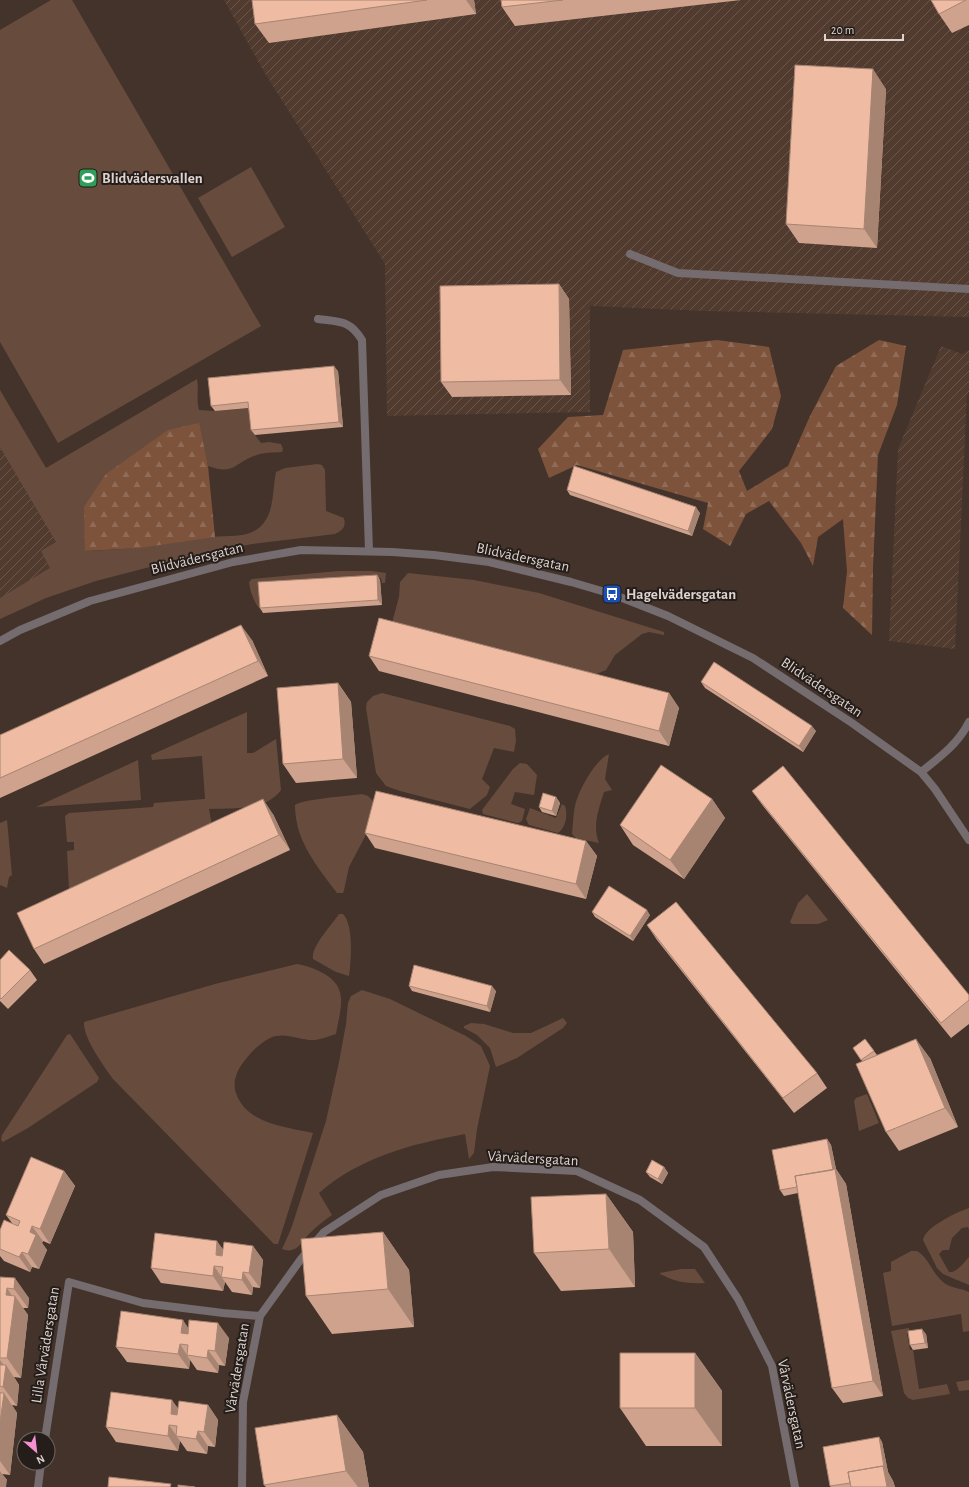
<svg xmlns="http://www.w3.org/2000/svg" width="969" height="1487" viewBox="0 0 969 1487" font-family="'Alegreya Sans',sans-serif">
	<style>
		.industrial { fill: url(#industrial-furrows) }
		.green { fill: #674c3e }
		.forest { fill: url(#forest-firs) }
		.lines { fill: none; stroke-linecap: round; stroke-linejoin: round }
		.lane { stroke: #756c6f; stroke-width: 8 }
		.street { stroke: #756c6f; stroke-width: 8 }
		.wall { fill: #cea28c }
		.shaded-wall { fill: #a78472 }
		.building { fill: #efbca3; stroke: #a78472 }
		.labels { text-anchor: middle; stroke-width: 4; stroke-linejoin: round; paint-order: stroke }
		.poi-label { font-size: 15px; font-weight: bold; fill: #ded3ce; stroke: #241d19; text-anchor: start }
		.street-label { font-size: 15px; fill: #ded3ce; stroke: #241d19 }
	</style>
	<defs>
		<pattern id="industrial-furrows" width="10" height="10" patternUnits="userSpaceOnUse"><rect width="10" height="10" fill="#513b2f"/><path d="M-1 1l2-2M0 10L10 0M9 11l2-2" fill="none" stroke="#6a564c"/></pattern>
		<pattern id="forest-firs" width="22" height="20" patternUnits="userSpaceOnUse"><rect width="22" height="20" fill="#7e533c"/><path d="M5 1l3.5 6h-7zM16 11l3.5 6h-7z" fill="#906b57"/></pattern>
	</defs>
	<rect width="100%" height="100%" fill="#43332b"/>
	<path class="industrial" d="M224,0H969V317L704,311L590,306V412L387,416L385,264L264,72Z
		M941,346L962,354L969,350V392L967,395L955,649L889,641L898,449Z
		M0,433L71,563L0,610Z"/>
	<path class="green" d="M51,0H72L261,326L58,443L0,342V30Z
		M251,167L285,227L232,257L198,198Z
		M197,379C199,390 196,400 199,410L215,411L252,408L255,435L261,443L269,442L281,444L283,449L282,452C274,453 264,452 257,455C234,462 236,476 208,466L198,423L85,551C103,550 122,550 140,547C164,544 188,540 213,537C228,535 247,539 260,527C275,513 272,491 276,472L285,468L317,464L322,465L325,470L326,511L344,518C346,527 343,530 335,534L252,544L192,556L96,581L46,598L0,619V598L50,568L41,551L56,542L0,447V390L46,468Z
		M339,571H371L386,573L385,583H382L381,578L260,587L261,610C254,603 250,592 249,582L252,579Z
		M408,573L474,580L539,593L664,632V635L649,632L642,634L615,655L606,670L589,677L390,630L399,597L400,582Z
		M382,693L510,726L515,729L516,741L514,752L494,748L482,779L490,787L487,795L470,809L400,791L386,786L376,773L366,708L367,702L373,696Z
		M247,712V753H253L276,739L281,790C266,811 233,808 209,809L212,826L69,890L67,851L74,850V842H67L65,816L69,813L153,807L154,803L205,799L202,756L152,760L151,755Z
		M609,754L605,779L612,790L604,792C599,808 592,826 599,843L576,838L572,834C573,825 573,815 575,806C578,791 595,760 609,754Z
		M138,760L141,800L36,807Z
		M520,763L527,764L537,775L534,795L515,792L511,804L525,809L522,821L518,823L483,814L482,810L513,769Z
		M362,794L368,796L375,803L369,829L349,867L344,890L343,893H337C317,866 295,841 295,805C302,799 350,796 362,794Z
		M562,804L565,806C568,815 566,827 558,833L529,825L526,819L530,808L556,818Z
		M7,820L12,875L9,877L7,888L0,885V823Z
		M807,894L828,920L818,924H792L790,922L798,903Z
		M339,914H343C354,925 351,962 349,976L336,972L313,959C311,946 332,925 339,914Z
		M297,964C302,965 307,966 312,968C350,983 342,1001 336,1034C329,1036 322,1039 315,1040C300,1041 285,1031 270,1038C257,1045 248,1055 240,1067C235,1075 233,1085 236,1093C246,1124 287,1127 313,1133L278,1244H274L113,1079C104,1066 83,1038 84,1022L215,984Z
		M362,990L390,999L466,1036L481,1046L490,1066L477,1129L474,1153L469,1159L465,1134C412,1144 360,1157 319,1193L332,1215C325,1220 318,1225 312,1231C302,1240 298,1255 282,1249L291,1229L326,1121L339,1062L346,1024L348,1003L351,996Z
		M563,1018L567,1023L563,1028L517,1058L496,1067L490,1048L477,1035L464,1028V1026L471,1023L484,1024L513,1033H531Z
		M70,1034L99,1078L97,1082L28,1128L3,1142L1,1140L2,1135L67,1035Z
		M867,1094L879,1123L859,1131L854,1101L856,1098Z
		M969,1208V1230L968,1227L962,1228L952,1238L949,1250H943L939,1254L949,1272C957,1273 963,1263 969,1257V1285L943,1274L937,1268L923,1240C925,1227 957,1212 969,1208Z
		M911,1251H917C929,1258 932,1273 943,1282C949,1288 961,1288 969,1292V1331L963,1332L961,1314L892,1326L883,1273L891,1271V1262Z
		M681,1269H695L705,1283C687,1284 676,1282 660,1274V1273Z
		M909,1328L910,1333L907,1334L910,1350H913L919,1389L947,1384L950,1394L913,1400L908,1398L904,1393L891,1331Z
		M969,1380V1390L959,1391L956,1382Z"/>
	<path class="forest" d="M717,340L769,347L781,396L772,429L739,471L747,491L788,466L810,416L836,366L879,340L906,346L897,405L878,455L873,568L872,635L843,608L847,571L843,519L818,537L813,566L801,543L769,501L746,514L730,546L703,529L708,503L577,465L549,478L538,449L568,417L603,415L623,350Z
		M199,423L208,466L215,537L139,548L85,551L84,507L106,474L168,430Z"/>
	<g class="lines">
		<path class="lane" d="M630,254L678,273L969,289
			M318,319C340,322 350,320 362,340L369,551"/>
		<path class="street" d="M0,641L20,630L90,601L233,562L301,550L392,552L434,555L489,562L571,582L612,594L668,616L753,658L852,723L921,772L935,789L969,840
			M921,772C940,757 958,744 969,722
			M45,1439L69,1282L143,1303L223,1313L260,1316
			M38,1487L41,1463
			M242,1487L243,1402L260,1316L301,1259L324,1232L381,1195L439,1175L493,1167L577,1171L640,1200L704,1247L738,1299L772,1366L795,1487"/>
	</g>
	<path class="wall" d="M252,0H474L476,14L269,43L255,24Z
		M501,0H741L515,26L502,7Z
		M931,0H969V25L952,33L939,14Z
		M886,89L877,248L799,243L786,224Z
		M559,284L569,299L571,395L452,397L441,382Z
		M338,371L343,427L255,435L251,430L249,408L215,411L211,406Z
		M567,490L700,513L692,536L570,495Z
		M377,575L380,580L382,605L263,613L260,608Z
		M252,640L268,676L0,798V735Z
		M369,656L669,693L679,708L669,746L379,671Z
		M701,682L816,731L803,752L705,688Z
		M338,683L351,702L357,778L296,783L283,764Z
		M752,791L969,995V1024L951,1038L763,806Z
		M556,797L560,803L556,816L542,812L539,807Z
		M712,799L725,818L684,879L633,845L620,825Z
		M273,814L290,850L44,964L34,949Z
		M365,833L586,841L597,856L586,899L375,848Z
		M592,912L650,915L633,941L595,917Z
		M647,925L817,1073L827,1088L794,1113L657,940Z
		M0,960L30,970L37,980L8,1009L0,1001Z
		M409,986L496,991L490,1012L412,991Z
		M865,1039L877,1055L930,1058L958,1127L899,1151L886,1132L862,1061L853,1048Z
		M827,1139L831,1145L836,1169L846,1184L883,1396L843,1403L832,1388L798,1193L784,1196L780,1190Z
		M664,1167L668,1173L662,1184L650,1177L646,1172Z
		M64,1171L75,1186L50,1244L43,1241L42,1243L47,1250L39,1269L32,1267L30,1272L4,1261L0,1256V1230L12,1223L6,1215Z
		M606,1194L633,1232L635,1287L561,1291L534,1253Z
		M383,1232L409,1270L414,1327L332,1334L306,1296Z
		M253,1246L263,1260L260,1288L253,1287L252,1295L232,1292L225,1282L223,1291L161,1283L151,1268L223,1249Z
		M0,1277L29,1298L28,1308H23L28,1315L21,1378L14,1377L19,1385L17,1406L12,1405L17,1413L10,1475L2,1474L7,1480L0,1487Z
		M188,1328L229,1338L225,1366L219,1365L218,1373L197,1370L190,1360L189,1369L127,1362L116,1347Z
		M926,1334L928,1348L913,1350L910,1345Z
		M695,1353L722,1391V1446H646L620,1408Z
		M208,1405L218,1420L215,1447L208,1446L207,1454L187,1451L180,1441L178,1451L116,1442L106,1427L178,1408Z
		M337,1415L363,1452L369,1487H266L264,1485Z
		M879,1437L882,1442L888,1472L893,1481L895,1487H831L830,1486Z"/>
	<path class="shaded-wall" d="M466,0H474L476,14Z
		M873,69L886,89L877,248L864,229Z
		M559,284L569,299L571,395L560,380Z
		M334,366L338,371L343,427L339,422Z
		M696,507L700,513L692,536L688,531Z
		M377,575L380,580L382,605L378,600Z
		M241,625L252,640L268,676L258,661Z
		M338,683L351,702L357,778L343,759Z
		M669,693L679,708L669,746L659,731Z
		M812,726L816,731L803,752L799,746Z
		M556,797L560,803L556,816L552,811Z
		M263,799L273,814L290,850L279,835Z
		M712,799L725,818L684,879L670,860Z
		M586,841L597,856L586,899L576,884Z
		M647,910L650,915L633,941L630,936Z
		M492,986L496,991L490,1012L487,1006Z
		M916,1039L930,1058L958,1127L945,1108Z
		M827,1139L831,1145L836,1169L846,1184L883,1396L873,1381Z
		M664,1167L668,1173L662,1184L658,1179Z
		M64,1171L75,1186L50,1244L40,1229Z
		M606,1194L633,1232L635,1287L609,1249Z
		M32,1226L43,1241L42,1243L47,1250L39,1269L28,1254L30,1232Z
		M383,1232L409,1270L414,1327L388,1289Z
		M217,1241L228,1256L216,1255Z
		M253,1246L263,1260L260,1288L249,1273Z
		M22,1252L32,1267L30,1272L19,1257Z
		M214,1266L225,1282L223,1291L213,1276Z
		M243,1272L253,1287L252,1295L242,1280Z
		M15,1278L29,1298L28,1308L14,1289Z
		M7,1288L14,1299L15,1296L28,1315L21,1378L7,1358L6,1295Z
		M183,1320L193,1335L181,1333Z
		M218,1323L229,1338L225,1366L215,1351Z
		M922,1329L926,1334L928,1348L925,1343Z
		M180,1344L190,1360L189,1369L178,1354Z
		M208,1350L219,1365L218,1373L207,1358Z
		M695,1353L722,1391V1446L695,1408Z
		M0,1360L5,1367L6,1365L19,1385L17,1406L3,1387L0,1368Z
		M0,1392L3,1396L4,1393L17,1413L10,1475L0,1461Z
		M172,1400L183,1415L171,1414Z
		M208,1405L218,1420L215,1447L204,1432Z
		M337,1415L363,1452L369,1487H358L346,1471Z
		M169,1425L180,1441L178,1451L168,1436Z
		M198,1431L208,1446L207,1454L196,1439Z
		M879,1437L882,1442L888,1472L893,1481L895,1487H887Z
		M0,1471L7,1480L6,1487H0Z"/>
	<path class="building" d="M252,0H427L255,24Z
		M501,0H563L502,7Z
		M931,0H966L939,14Z
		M795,65L873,69L864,229L786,224Z
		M559,284L560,380L441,382L440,286Z
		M334,366L339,422L251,430L248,402L211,406L208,378Z
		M574,466L696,507L688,531L567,490Z
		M377,575L378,600L260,608L258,582Z
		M379,618L669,693L659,731L369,656Z
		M241,625L258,661L0,778V735Z
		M714,662L812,726L799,746L701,682Z
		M338,683L343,759L283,764L277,688Z
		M661,765L712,799L670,860L620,825Z
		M783,766L969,995V1000L941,1023L752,791Z
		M376,791L586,841L576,884L365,833Z
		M543,793L556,797L552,811L539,807Z
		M263,799L279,835L34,949L17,913Z
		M609,886L647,910L630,936L592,912Z
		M676,902L817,1073L783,1098L647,925Z
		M9,950L30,970L1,999L0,998V960Z
		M414,965L492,986L487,1006L409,986Z
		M865,1039L874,1051L861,1060L853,1048Z
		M916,1039L945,1108L886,1132L856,1064Z
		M827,1139L833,1170L795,1176L797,1187L780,1190L772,1150Z
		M31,1157L64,1171L40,1229L32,1226L30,1232L36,1235L28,1254L22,1252L19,1257L0,1249V1230L4,1220L18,1226L20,1221L6,1215Z
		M652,1160L664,1167L658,1179L646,1172Z
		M835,1169L873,1381L832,1388L795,1176Z
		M606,1194L609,1249L534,1253L531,1197Z
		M383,1232L388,1289L306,1296L301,1239Z
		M155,1233L217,1241L216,1255L222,1256L224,1242L253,1246L249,1273L243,1272L242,1280L221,1277L223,1267L214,1266L213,1276L151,1268Z
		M0,1277L15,1278L14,1289L7,1288L6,1295L15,1296L7,1358H0Z
		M121,1311L183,1320L181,1333L188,1334L189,1320L218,1323L215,1351L208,1350L207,1358L187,1355L188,1345L180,1344L178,1354L116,1347Z
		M922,1329L925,1343L910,1345L908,1331Z
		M620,1353H695V1408H620Z
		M0,1365H6L3,1387L0,1386Z
		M111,1392L172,1400L171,1414L177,1415L179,1401L208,1405L204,1432L198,1431L196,1439L176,1436L177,1426L169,1425L168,1436L106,1427Z
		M0,1393H4L0,1423Z
		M337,1415L346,1471L264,1485L255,1428Z
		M879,1437L884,1467L883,1466L848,1472L850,1483L830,1486L823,1447Z
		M883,1466L887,1487H851L848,1472Z
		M109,1477L171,1484L170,1487H108Z
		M178,1485L195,1487H178Z"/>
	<defs>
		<symbol id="stadium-square" viewBox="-11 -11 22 22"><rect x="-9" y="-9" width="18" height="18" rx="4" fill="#2e9e5b" stroke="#241d19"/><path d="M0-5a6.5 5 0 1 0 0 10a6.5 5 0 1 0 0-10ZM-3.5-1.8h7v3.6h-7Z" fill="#fff"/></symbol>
		<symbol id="bus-square" viewBox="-11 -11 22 22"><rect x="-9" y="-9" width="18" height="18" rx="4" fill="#1a4fb4" stroke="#241d19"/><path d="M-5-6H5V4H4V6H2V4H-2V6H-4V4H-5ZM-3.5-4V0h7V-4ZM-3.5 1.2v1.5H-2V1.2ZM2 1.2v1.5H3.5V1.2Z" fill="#fff"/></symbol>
	</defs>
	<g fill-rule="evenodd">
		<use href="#stadium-square" x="77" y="167" width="22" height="22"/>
		<use href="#bus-square" x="601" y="583" width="22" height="22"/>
	</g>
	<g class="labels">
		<g class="poi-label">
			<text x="102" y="183">Blidvädersvallen</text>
			<text x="626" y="599">Hagelvädersgatan</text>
		</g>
		<g class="street-label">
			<text transform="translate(523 557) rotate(12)" y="5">Blidvädersgatan</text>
			<text transform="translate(197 558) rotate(-14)" y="5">Blidvädersgatan</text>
			<text transform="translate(822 687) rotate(34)" y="5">Blidvädersgatan</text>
			<text transform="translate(533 1158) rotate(3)" y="5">Vårvädersgatan</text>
			<text transform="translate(45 1345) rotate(-81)" y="5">Lilla Vårvädersgatan</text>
			<text transform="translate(237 1368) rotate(-81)" y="5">Vårvädersgatan</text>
			<text transform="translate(792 1404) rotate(78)" y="5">Vårvädersgatan</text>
		</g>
	</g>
	<g transform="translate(36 1451) rotate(152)"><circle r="19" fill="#241d19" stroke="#6e6661"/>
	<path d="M0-3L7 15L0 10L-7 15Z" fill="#f591d2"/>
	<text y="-6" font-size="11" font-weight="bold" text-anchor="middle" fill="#ded3ce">N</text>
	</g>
	<path d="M825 34v6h78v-6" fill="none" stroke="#ded3ce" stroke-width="2"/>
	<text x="831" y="34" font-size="12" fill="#ded3ce" stroke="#241d19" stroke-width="3" paint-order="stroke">20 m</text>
</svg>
